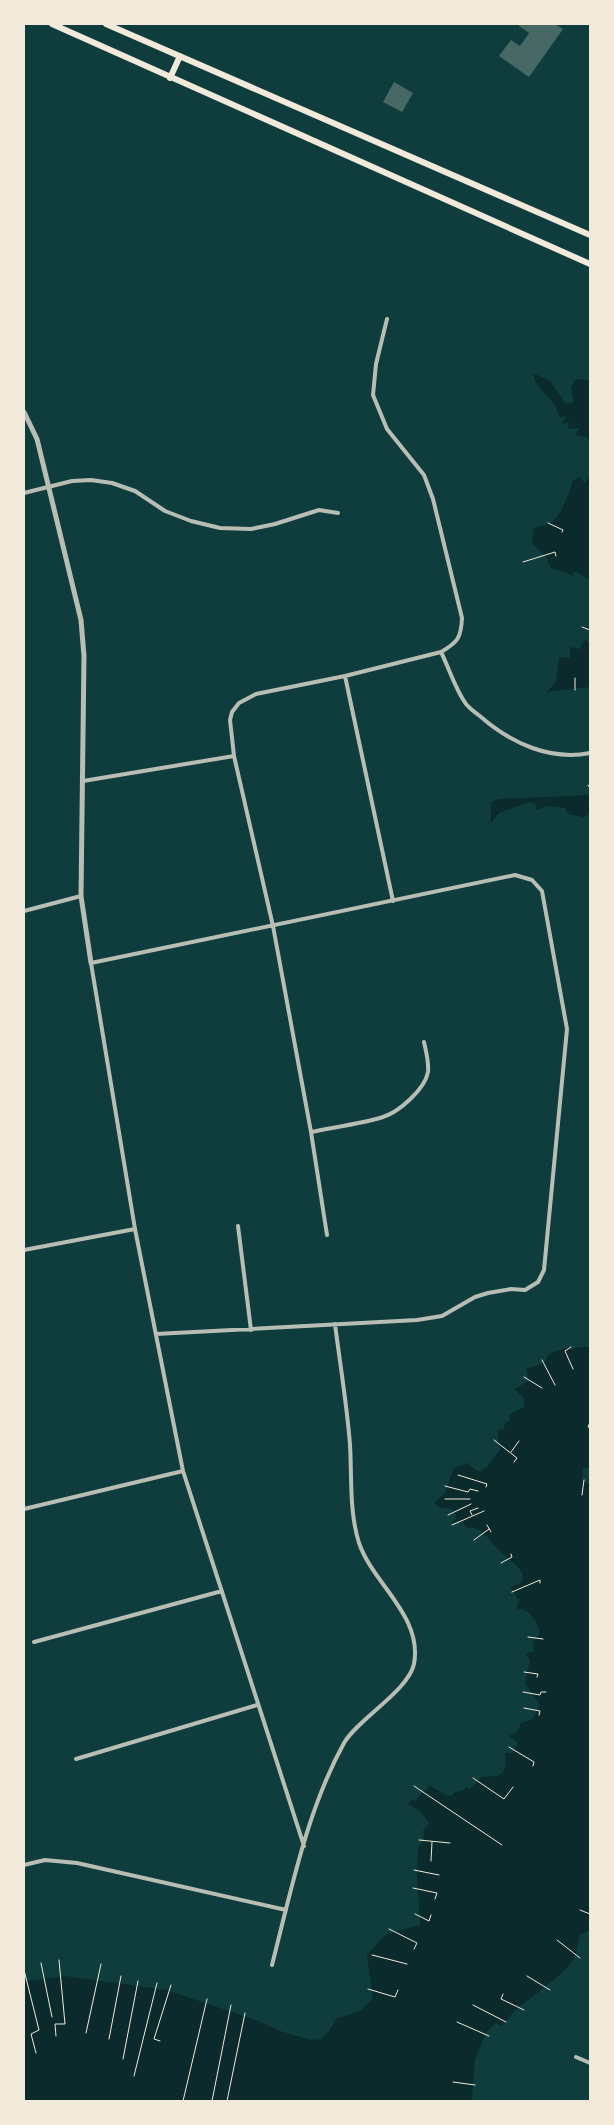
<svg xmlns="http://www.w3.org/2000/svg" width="614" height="2125" viewBox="0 0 614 2125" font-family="Lato,sans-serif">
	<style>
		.water { fill: #0a2a2b }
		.building { fill: #486865 }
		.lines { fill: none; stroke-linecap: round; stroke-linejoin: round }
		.path { stroke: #f1e9da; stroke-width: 1 }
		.minor { stroke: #b8beb3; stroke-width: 4 }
		.tertiary { stroke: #b8beb3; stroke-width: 5 }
		.trunk { stroke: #f1e9da; stroke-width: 6 }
	</style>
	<rect width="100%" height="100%" fill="#0f3d3e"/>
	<path class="water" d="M533,373L550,381L566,404L574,402L571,387L576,379L590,380V443L587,437L575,435L580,428L568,429L569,422L562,424L566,416L559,417C557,398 535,391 533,373Z
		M590,475V581L576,571L572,575L551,568L546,557L532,543L534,528C553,523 556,522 564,504C568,496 571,491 572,481L579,477L585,483Z
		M585,639L590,644V687L547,692L556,682L559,657L570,658V647L580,649Z
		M590,795V814L583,817L568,814L565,808C554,807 547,804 537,810L535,804L529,802L499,813L491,823V802L499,799Z
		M569,1347L572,1350L577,1347H590V1467L583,1468L582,1481L590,1484V1930L580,1935C578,1942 577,1952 574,1958C556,1986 520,1999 502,2026L495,2023L486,2033L475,2059L472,2101H24V1982L26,1981L65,1976L167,1990L261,2022L280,2031L311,2040L321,2039L329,2031L336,2019L361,2010L373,1999L367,1955L386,1934L420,1925L417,1874L418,1847L424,1840L423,1831L429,1823L420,1811L408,1804L411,1799L415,1801L430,1785L445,1795L451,1796L455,1792L462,1791L467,1787L469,1790L481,1777L497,1776L503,1773L506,1764L505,1753H512L518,1743L509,1736L518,1731L521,1723L533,1719L540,1705L525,1683L530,1660L525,1654L534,1651L533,1642L540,1633C536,1621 534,1614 522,1609L516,1610L519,1601L511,1587L522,1582L523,1574C515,1562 507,1559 498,1549C488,1540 483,1526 467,1528L460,1520L450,1524L456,1519V1514L452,1509L438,1507L435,1502L445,1493L454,1468L467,1463L479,1472L488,1466L500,1450L497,1430L504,1429L505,1422L510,1421L509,1415L524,1407V1398L514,1389L529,1381L526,1369L544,1363L549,1354Z"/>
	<path class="building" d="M520,24H555L563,29L529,77L499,56L511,40L520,46L529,33L519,26Z
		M394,82L413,93L402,112L383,102Z"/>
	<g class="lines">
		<path class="path" d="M548,523L563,530L562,532
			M523,562L555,552L556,556
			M582,627L590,630
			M575,690V678
			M588,785L590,788
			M571,1347L565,1351L573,1369
			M542,1360L555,1385
			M524,1377L542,1388
			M590,1422L588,1427L590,1428
			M494,1440L517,1458L514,1462
			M511,1452L519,1441
			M458,1475L487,1484L486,1487
			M445,1486L468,1492L470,1489L478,1491
			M582,1495L584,1480
			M445,1499H470
			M448,1515L471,1504
			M472,1515L470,1511L478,1508
			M452,1525L484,1511
			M487,1525L491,1532
			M474,1540L489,1529
			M501,1563L512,1557L511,1554
			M512,1592L540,1580V1583
			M528,1637L543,1639
			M524,1672L538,1674L537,1677
			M523,1692L540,1695L541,1692H546
			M524,1708L540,1711L539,1715
			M509,1747L534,1762L533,1766
			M473,1778L504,1799L513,1787
			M414,1786L502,1845
			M419,1840L450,1843
			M431,1861L432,1842
			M414,1870L439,1875
			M413,1888L437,1893L435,1899
			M580,1910L590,1914
			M415,1914L429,1921L431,1915
			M389,1929L417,1943L414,1949
			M557,1940L580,1958
			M372,1955L407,1964
			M41,1963L52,2017
			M24,1970L39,2030L31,2034L36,2053
			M527,1976L550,1990
			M368,1989L395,1997L398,1990
			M503,1994L501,1999L524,2010
			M473,2005L506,2022
			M457,2022L489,2036
			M86,2033L101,1964
			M56,2036L55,2024H65L59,1960
			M109,2039L121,1976
			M160,2041L154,2039L171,1985
			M123,2059L138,1981
			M134,2076L157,1983
			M453,2082L475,2085
			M183,2101L207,1999
			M212,2101L231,2005
			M227,2101L245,2013"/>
		<path class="minor" d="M24,493L72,481L91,480L112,483L135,491L165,511L191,521L220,528L251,529L275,524L319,510L338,513
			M441,652C449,668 455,689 466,704C470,709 476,713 481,717C511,743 550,761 590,753
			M345,676L393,901
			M234,756L273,926L311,1132L327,1235
			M83,781L234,756L230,720L232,712L239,703L256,694L345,676L441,652C458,642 461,638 462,618L433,499L424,475L387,429L373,395L376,364L387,319
			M24,911L81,896
			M311,1132C335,1127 360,1124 383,1117C399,1112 425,1089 428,1072C429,1061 426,1052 424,1042
			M238,1226L251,1330
			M24,1250L135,1229
			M156,1334L417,1320L442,1316L475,1297L488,1293L511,1289L525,1290L538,1282L544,1270L567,1029L542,891L532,880L515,875L91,963L135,1229L183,1471L304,1846
			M24,1509L183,1471
			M34,1642L222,1591
			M76,1759L257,1705
			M24,1865L45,1860L77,1863L286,1910
			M272,1965C291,1891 307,1810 344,1743C358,1719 408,1691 414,1664C423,1616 373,1584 359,1543C349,1511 352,1477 350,1445C347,1405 340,1364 335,1324
			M576,2057L590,2063"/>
		<path class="tertiary" d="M24,412L37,439L81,620L84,656L81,896L91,963"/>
		<path class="trunk" d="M52,24L590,264
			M106,24L590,235
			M170,78L180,56"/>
	</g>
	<rect width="614" height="2125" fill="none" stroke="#f1e9da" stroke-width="50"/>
</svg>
